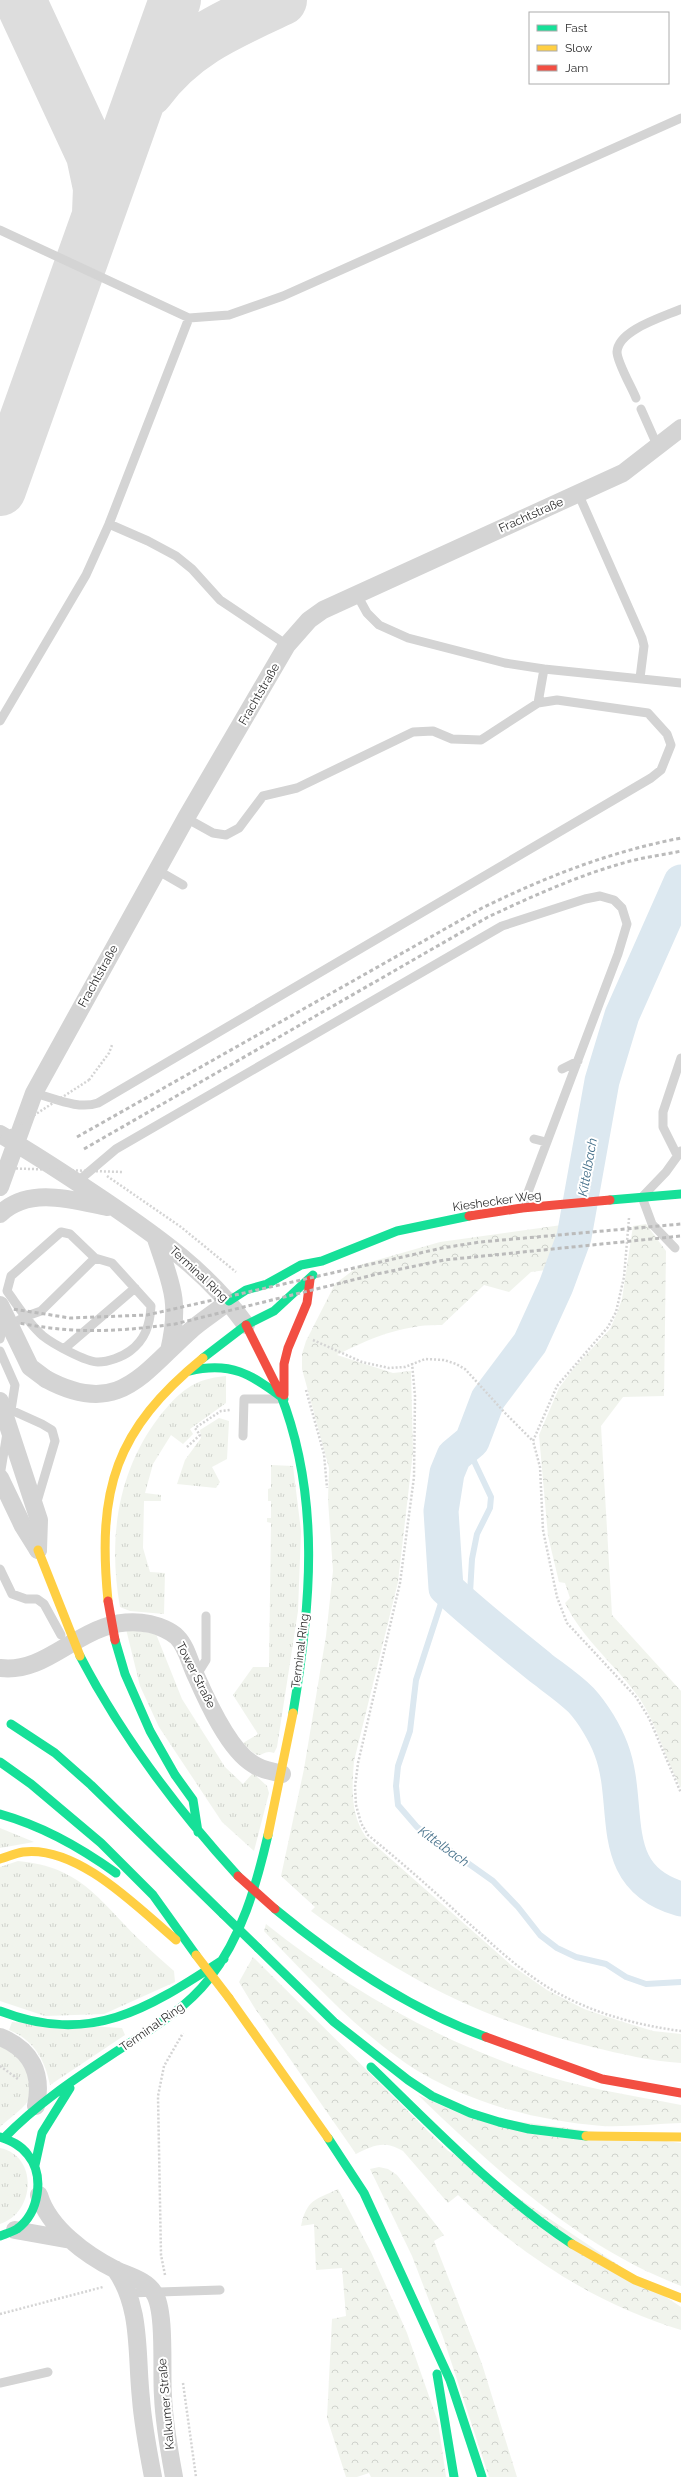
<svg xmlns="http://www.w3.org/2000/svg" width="681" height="2477" viewBox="0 0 681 2477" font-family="Raleway,sans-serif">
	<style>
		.grass { fill: url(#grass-tufts) }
		.forest { fill: url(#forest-crowns) }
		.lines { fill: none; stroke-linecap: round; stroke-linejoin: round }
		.stream { stroke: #dce8f0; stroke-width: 6 }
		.river { stroke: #dce8f0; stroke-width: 35 }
		.taxiway { stroke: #ddd; stroke-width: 52 }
		.path { stroke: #d4d4d4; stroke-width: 2.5; stroke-dasharray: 2 2; stroke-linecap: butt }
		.lane { stroke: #d4d4d4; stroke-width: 9 }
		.street { stroke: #d4d4d4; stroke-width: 18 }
		.fast { stroke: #16e098; stroke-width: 9 }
		.slow { stroke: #ffcf43; stroke-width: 9 }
		.jam { stroke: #f24e42; stroke-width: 9 }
		.rail { stroke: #bbb; stroke-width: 3; stroke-dasharray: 4 3; stroke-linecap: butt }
		.path-bridge { stroke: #d4d4d4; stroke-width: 2.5; stroke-dasharray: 2 2; stroke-linecap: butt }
		.street-bridge { stroke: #d4d4d4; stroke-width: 18 }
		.fast-bridge { stroke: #16e098; stroke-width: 9 }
		.slow-bridge { stroke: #ffcf43; stroke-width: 9 }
		.jam-bridge { stroke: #f24e42; stroke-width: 9 }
		.labels { text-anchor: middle; stroke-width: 4; stroke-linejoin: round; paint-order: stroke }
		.street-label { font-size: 12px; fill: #2f2f2f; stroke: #fff }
		.water-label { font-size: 13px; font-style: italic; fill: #45708a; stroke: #fff }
	</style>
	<defs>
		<pattern id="grass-tufts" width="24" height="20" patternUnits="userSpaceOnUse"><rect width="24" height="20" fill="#f1f4ed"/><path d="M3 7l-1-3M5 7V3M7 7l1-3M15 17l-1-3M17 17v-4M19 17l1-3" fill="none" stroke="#cfd2cc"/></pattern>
		<pattern id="forest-crowns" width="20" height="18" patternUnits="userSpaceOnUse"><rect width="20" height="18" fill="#f1f4ed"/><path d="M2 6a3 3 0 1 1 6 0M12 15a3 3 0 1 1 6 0" fill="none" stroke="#cfd2cc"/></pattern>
	</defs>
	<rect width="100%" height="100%" fill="#fff"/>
	<path class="grass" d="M226,1376V1403L190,1429L193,1434L183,1444L171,1435L153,1464L145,1493L161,1495V1501H144L143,1548L150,1572L165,1573L164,1614L130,1611L120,1607C108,1540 117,1472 159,1417C180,1391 193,1379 226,1376Z
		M219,1418L229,1421L227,1459L212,1467L220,1482L216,1488L177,1484L185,1460L201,1438L200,1430Z
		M271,1465L293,1466L301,1531L298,1611L277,1747L274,1753C259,1748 264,1766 243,1743L258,1734L233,1695L253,1667H269L271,1523L267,1522V1518H271V1501H268V1489L271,1488Z
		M126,1629L156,1634L182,1699L225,1767L243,1784L253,1773L267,1786L269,1793L254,1851L222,1822L159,1727L140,1686Z
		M0,1828L34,1842L0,1848Z
		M18,1861C83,1867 100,1902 142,1942C152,1952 163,1961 174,1971L175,1982L104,2014L45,2016L0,2001V1867Z
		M12,2022L122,2028L125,2035L50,2085C45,2060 34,2040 9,2030Z
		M0,2046C19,2052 41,2081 28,2101C21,2111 8,2119 0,2127Z
		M0,2148C39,2156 35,2213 0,2224Z"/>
	<path class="forest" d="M569,1224L554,1269L531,1272L509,1292L484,1285L442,1325C404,1324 370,1338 337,1355L393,1373L411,1371L413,1452L398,1582L354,1761C352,1787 350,1814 366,1837L511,1965L547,1990L584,2009L620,2021L653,2031L681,2034V2063C651,2061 621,2054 592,2047C484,2020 400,1977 311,1911L315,1907L281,1876L304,1769L326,1636L333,1571L328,1500L329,1468L302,1369V1354L306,1341L335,1284L360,1265L440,1242Z
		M646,1224L666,1251L664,1396L623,1397L601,1426L612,1615L681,1691V1788C665,1759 658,1727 640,1699C617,1666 583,1640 565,1603L570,1598L565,1583L559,1582L548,1536L539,1435L559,1388L574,1368L610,1329L617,1313L622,1299L633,1226Z
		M266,1924C345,1987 431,2037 527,2070C576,2087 630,2095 681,2105V2123C655,2124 628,2127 602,2126C542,2121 485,2107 432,2079C370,2046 312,1981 264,1931Z
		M253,1957L447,2150L681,2307V2330C596,2304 522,2256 458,2195L448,2203L403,2151C384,2140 374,2145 356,2154L254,2007L239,1982Z
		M418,2095L461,2114L681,2143V2286C577,2246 497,2171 418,2095Z
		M379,2167L388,2169L397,2175L444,2235L434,2241L482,2364L517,2477H489L443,2337L412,2256L370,2169Z
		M338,2189L371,2252L407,2333L438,2422L446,2477H371L369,2473L357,2477H346L327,2418L332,2319L346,2316L342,2268L316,2270L314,2224L301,2226C307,2199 315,2200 338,2189Z"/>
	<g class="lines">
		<path class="stream" d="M446,1588L416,1680L410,1731L398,1766L396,1786L398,1805L417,1827L493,1881L518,1907L540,1935L557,1948L576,1957L606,1964L626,1977L646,1984L681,1982
			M469,1610L472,1559L477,1534L490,1508L491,1497L473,1459L472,1441"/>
		<path class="river" d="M681,882L622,1015L602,1081L574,1237L556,1286L530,1343L488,1399L472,1441L454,1456L447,1473L441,1511L446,1588C476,1616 509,1642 541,1668C554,1678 569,1688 581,1700C593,1713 605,1733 611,1749C633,1806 603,1877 681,1899"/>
		<path class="taxiway" d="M20,0L92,155L99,188L98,213
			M148,91C183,43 229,24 281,0
			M0,490L175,0"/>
		<path class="path" d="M89,1080L109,1053L112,1045
			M107,1176L181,1227L236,1272
			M629,1218L624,1277L616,1312L608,1327L557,1386L533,1441L540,1467L543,1530L557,1597L567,1623L636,1697L649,1718L681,1793
			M313,1340L362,1362L389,1368L405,1367L425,1359L444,1360L456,1364L465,1369L506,1414L533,1441
			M412,1363L415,1396L414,1477L400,1583L358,1763L355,1787L356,1805L361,1823L368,1835C401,1862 433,1890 464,1919C491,1943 518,1969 549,1988C589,2012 635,2025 681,2031
			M306,1390L324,1454L327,1488
			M187,1447L200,1435L195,1428L221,1411L230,1410
			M0,2066L18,2079
			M165,2275L161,2255L158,2096L164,2066L183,2033
			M0,2314L103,2287
			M183,2383L196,2477"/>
		<path class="lane" d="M0,230L189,318L229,315L283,296L681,118
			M636,398C632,388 617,362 617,352C618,330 663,317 681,309
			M641,409L657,445
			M578,493L642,638L644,646L640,678
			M109,524L148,541L176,556L192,569L220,600L287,645
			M356,593L367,613L379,625L408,638L505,663L544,669L681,683
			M538,703L544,669
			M0,721L86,575L109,524L189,318
			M157,870L183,885
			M562,1069L578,1061
			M34,1093C54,1098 78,1110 98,1103L651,778L661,770L671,745L667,734L648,713L557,700L538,703L481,740L452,739L433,731L413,732L297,788L263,796L239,828L226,835L213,833L186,818
			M534,1139L546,1142
			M677,1155L663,1127V1112L681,1058
			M77,1182L116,1149L502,926L585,899L600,896L614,900L622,908L627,924L618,954L522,1208
			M61,1232L70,1234L95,1258L112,1263L151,1306C150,1325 145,1340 130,1351C122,1357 108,1362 98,1362C86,1362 53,1344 43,1336C28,1323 18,1306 7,1291L11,1276Z
			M675,1248L652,1224L642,1197L666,1172L681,1151
			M0,1339L2,1330L24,1317L41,1311L95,1258
			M65,1348L135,1288
			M0,1351L15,1385L11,1410L42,1424L52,1430L55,1441L36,1505
			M243,1436L244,1399H277
			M0,1476L7,1433
			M0,1569L12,1594L26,1599H37L44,1604L61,1635
			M196,1676L206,1660V1616
			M129,2293L220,2290
			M0,2383L48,2372"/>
		<path class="street" d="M0,1134C36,1155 71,1178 105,1201C158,1237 209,1273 246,1325
			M0,1187L34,1093L186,818L287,645L309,620L323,610L623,473L681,428
			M0,1214C29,1186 73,1200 107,1207
			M155,1236C171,1284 181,1300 169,1351
			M46,1379C118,1418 142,1374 190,1331C202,1320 216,1312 229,1301
			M0,1478L23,1526L38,1550
			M0,1668C54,1675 85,1611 150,1624C159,1626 171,1631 177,1637C187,1647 190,1664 196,1676C207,1701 229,1750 253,1764C261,1770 272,1771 282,1774
			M0,2037C31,2049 43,2073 36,2106
			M39,2195C49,2228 86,2255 116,2270C128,2276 147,2280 154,2293C166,2311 161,2372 163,2396C164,2422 169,2450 174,2477
			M15,2230L71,2240
			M115,2269C142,2307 136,2354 141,2399C143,2425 148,2451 153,2477"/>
		<path class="fast" d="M610,1200L681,1194
			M229,1301L246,1290L267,1284L301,1265L322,1261L397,1231L469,1216
			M246,1325L274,1311L313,1275
			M203,1358L246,1325
			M189,1371C231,1361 251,1374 284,1399
			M280,1393C321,1496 311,1606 293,1713
			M115,1640L125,1674L150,1731L175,1775L193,1800L198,1832
			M80,1656C122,1737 176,1808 238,1876
			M11,1724L55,1753L91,1785L223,1914
			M0,1762L31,1784L101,1843L153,1895L196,1955
			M0,1814C43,1826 80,1847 116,1873
			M275,1909C338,1961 408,2009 486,2037
			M258,1948L334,2022L408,2080L432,2096L470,2113L499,2122L529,2129L586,2136
			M0,2011C92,2047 150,2007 224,1959
			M371,2067C435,2129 498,2195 572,2244
			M0,2137C11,2141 21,2145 28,2155C45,2176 39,2213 17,2229C12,2232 5,2234 0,2236
			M4,2138C36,2105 73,2080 111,2055C146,2032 183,2012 209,1979C242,1937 256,1886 268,1835
			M328,2138L364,2193L450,2380L482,2477
			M35,2165L42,2133L70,2088
			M437,2374L454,2477"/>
		<path class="slow" d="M108,1601C97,1489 115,1430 203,1358
			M268,1835L293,1713
			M0,1859C7,1857 16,1853 23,1852C78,1845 138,1908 176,1940
			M229,1998L328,2138
			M586,2136L681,2137
			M572,2244L635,2280L681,2298"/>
		<path class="jam" d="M469,1216L522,1208L610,1200
			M246,1325L280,1393
			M284,1395V1364L288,1348L307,1303L310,1280
			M486,2037L602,2079L681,2093"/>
		<path class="rail" d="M77,1137L482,908C548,876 609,852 681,838
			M84,1149L488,917C533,896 579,875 627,862C644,857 663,855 681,851
			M0,1307L70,1318L147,1315L442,1248L480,1242L681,1224
			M0,1319C65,1334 109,1333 175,1324L377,1274L444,1260L681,1236"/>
		<path class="path-bridge" d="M0,1137L89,1080
			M0,1168L122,1172"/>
		<path class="street-bridge" d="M0,1305L30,1367L46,1379
			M0,1401L39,1520L38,1550"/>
		<path class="fast-bridge" d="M223,1914L258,1948"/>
		<path class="slow-bridge" d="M38,1550L80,1656
			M196,1955L229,1998"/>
		<path class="jam-bridge" d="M108,1601L115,1640
			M238,1876L275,1909"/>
	</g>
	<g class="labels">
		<g class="street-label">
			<text transform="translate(531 515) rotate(-24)" y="4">Frachtstraße</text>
			<text transform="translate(259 694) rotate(-60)" y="4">Frachtstraße</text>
			<text transform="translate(98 976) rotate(-61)" y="4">Frachtstraße</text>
			<text transform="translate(497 1201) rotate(-8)" y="4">Kieshecker Weg</text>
			<text transform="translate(199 1274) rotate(43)" y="4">Terminal Ring</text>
			<text transform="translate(300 1651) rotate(-83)" y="4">Terminal Ring</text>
			<text transform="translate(196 1675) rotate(63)" y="4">Tower Straße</text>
			<text transform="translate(152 2027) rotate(-35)" y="4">Terminal Ring</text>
			<text transform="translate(166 2404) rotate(-95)" y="4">Kalkumer Straße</text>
		</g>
		<g class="water-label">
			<text transform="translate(587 1167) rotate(-80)" y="5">Kittelbach</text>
			<text transform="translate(444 1846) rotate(36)" y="5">Kittelbach</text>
		</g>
	</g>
	<rect x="529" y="12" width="140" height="72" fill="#ffffff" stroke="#acacac"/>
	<rect x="537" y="25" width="20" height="6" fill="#16e098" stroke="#acacac"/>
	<text x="565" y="32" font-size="12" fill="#2f2f2f">Fast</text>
	<rect x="537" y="45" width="20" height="6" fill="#ffcf43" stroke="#acacac"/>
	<text x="565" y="52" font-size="12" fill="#2f2f2f">Slow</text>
	<rect x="537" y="65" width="20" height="6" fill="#f24e42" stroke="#acacac"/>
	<text x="565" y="72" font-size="12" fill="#2f2f2f">Jam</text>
</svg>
